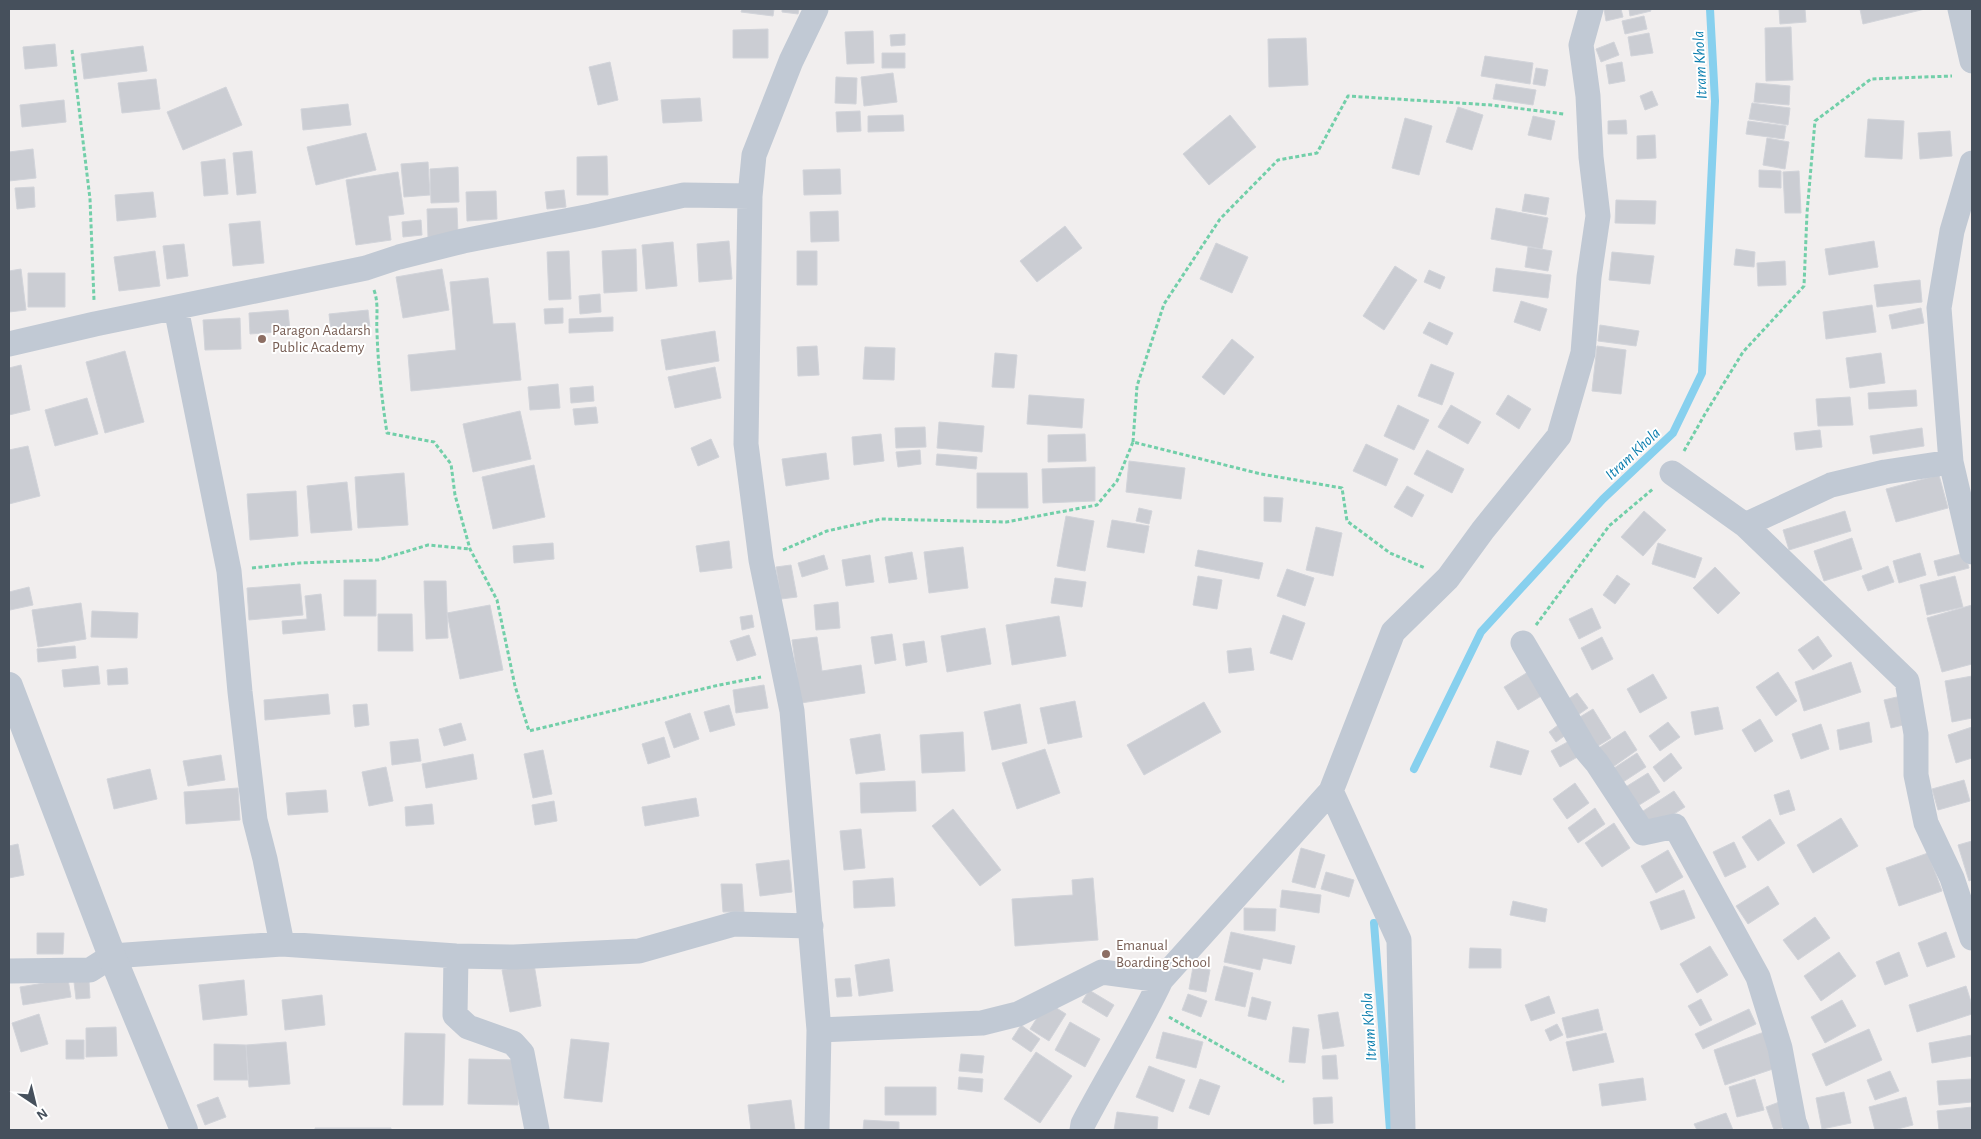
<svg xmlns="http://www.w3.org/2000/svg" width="1981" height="1139" viewBox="0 0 1981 1139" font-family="'Alegreya Sans',sans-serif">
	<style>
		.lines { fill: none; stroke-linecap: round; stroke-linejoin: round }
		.stream { stroke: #87d0ee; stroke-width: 8 }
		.building { fill: #cbcdd3; stroke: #d2d4da }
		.path { stroke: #72cfa9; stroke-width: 3; stroke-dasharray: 4 2.5; stroke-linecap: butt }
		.minor { stroke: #c1c9d4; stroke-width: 25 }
		.tertiary { stroke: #c1c9d4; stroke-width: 28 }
		.education-dot { fill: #8d6e63; stroke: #fff; stroke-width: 2 }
		.labels { text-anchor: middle; stroke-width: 4; stroke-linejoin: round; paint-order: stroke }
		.education-label { font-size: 15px; fill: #785e54; stroke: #fff; text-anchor: start }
		.water-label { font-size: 16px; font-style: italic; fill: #087cad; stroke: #fff }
	</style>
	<rect width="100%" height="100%" fill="#f1eeee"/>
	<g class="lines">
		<path class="stream" d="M1414,769L1481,632L1603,499L1673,433L1702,373L1715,101L1710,9
			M1374,923L1390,1130"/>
	</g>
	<path class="building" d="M742,9H774L773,16L741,12Z
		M782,9H799L798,14L782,12Z
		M1604,9H1621L1623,17L1606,21Z
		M1629,9H1650L1651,11L1630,16Z
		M1779,9H1805L1806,22L1780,24Z
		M1860,9H1925L1863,24Z
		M1644,16L1647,29L1625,34L1622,21Z
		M1791,27L1793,80L1766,81L1765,28Z
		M768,29V58H733V30Z
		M873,31L874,63L847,64L845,32Z
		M1649,33L1653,53L1631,56L1628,37Z
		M905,34V45L891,46L890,35Z
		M1306,38L1308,85L1269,87L1268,39Z
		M1614,42L1619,55L1601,62L1596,49Z
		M55,44L57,66L25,69L23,47Z
		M143,46L147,71L84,79L81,54Z
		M882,53H905V68H882Z
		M1485,56L1533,63L1530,84L1481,76Z
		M610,62L618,100L598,105L589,67Z
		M1622,62L1625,81L1609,84L1606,65Z
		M1536,68L1548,70L1545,86L1533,84Z
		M893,73L897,102L864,106L861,77Z
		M836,77L857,78L856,104L835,103Z
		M156,79L160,109L122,113L118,83Z
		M1756,83L1790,86L1789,105L1754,102Z
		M1496,84L1536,90L1533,105L1493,99Z
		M226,87L242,125L183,150L167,112Z
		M1652,91L1658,105L1645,110L1640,96Z
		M700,98L702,121L663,123L661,100Z
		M64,100L66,122L22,127L20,105Z
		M1752,103L1790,108L1788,125L1749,119Z
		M348,104L351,125L303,130L301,109Z
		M1458,107L1483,115L1472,150L1446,142Z
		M860,111L861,131L837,132L836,112Z
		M903,115L904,131L868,132V116Z
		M1230,115L1256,147L1209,185L1183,154Z
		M1533,116L1555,121L1551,140L1528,135Z
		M1405,118L1432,126L1419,175L1392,168Z
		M1868,119L1904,121L1902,159L1865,157Z
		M1626,120L1627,134H1608V121Z
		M1748,121L1786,126L1784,139L1746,134Z
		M1950,131L1952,156L1920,159L1918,133Z
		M366,133L376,170L316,185L307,147Z
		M1655,135L1656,158L1637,159V136Z
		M1767,138L1789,142L1785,169L1763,165Z
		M33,149L36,178L9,181V152Z
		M252,151L256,193L237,195L233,153Z
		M607,156L608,195H577V157Z
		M225,159L228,194L204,196L201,162Z
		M428,162L430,195L404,197L401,164Z
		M458,167L459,202L431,203L430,169Z
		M840,169L841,194L804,195L803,170Z
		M1759,170L1781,171V188L1759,187Z
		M1799,171L1801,213H1785L1783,172Z
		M398,172L404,214L388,216L391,240L356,245L346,180Z
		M34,187L35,207L17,209L15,188Z
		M564,190L566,207L547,209L545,192Z
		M496,191L497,219L467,221L466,192Z
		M153,192L156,217L117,221L115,195Z
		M1525,194L1549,198L1546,215L1522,211Z
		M1616,200L1656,201L1655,224L1615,223Z
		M457,208L458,235L428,237L427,209Z
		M1496,208L1548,218L1542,249L1491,239Z
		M838,211L839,241L811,242L810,212Z
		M421,220L422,235L403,237L402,222Z
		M260,221L264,263L233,266L229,224Z
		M1065,226L1082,248L1037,282L1020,261Z
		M729,241L732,279L699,282L697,244Z
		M1874,241L1878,267L1829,275L1825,249Z
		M673,242L677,286L646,289L642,245Z
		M1216,243L1248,257L1232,293L1200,279Z
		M184,244L188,276L167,279L163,246Z
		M1528,247L1552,251L1548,271L1525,267Z
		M636,249L637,291L604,293L602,251Z
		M1736,249L1755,252L1754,267L1734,265Z
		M155,251L160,286L119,291L114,257Z
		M569,251L571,299L549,300L547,252Z
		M797,251H817V285H797Z
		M1612,252L1654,256L1650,284L1609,280Z
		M1785,261L1786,285L1758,286L1757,263Z
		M1395,266L1417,280L1384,330L1363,316Z
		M1496,268L1551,275L1548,298L1493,291Z
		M21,269L26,310L9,312V271Z
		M442,269L449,310L403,318L396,277Z
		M1429,270L1445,277L1440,289L1424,282Z
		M28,273H65V307H28Z
		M488,278L493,324L515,323L521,380L411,391L408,355L456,350L450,282Z
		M1920,280L1922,302L1877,307L1874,285Z
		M600,294L601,312L580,314L579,296Z
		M1521,301L1547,309L1540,331L1514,322Z
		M1872,305L1876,332L1826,339L1823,312Z
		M563,308V323L545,324L544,309Z
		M1921,308L1924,323L1892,329L1889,315Z
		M288,310L290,331L250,334L249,313Z
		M368,310L370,328L331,332L329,314Z
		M613,317V331L569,333V319Z
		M240,318L241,349L205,350L203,320Z
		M1429,322L1453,333L1447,345L1423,333Z
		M1600,325L1639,331L1636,346L1598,341Z
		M715,331L719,361L666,370L661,340Z
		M1232,339L1254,357L1224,395L1202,377Z
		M817,346L819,375L798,376L797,347Z
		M1597,346L1626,350L1621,394L1592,391Z
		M865,347L895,348L894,380L863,379Z
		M125,351L144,422L105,433L86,362Z
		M995,353L1017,355L1014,388L992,387Z
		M1881,353L1885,383L1850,388L1846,358Z
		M1431,364L1454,373L1442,405L1418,396Z
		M21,365L30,410L9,415V368Z
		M715,367L721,398L675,408L668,377Z
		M558,384L560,408L530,410L528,387Z
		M593,386L594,401L571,403L570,388Z
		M1916,390L1917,406L1869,409L1868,393Z
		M1029,395L1084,399L1082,428L1027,424Z
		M1508,395L1531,409L1519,429L1496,414Z
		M1850,397L1853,425L1818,426L1816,399Z
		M87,398L98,434L55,446L45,410Z
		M1398,405L1429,420L1414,450L1384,436Z
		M1451,405L1481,422L1468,444L1438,427Z
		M596,407L598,423L575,425L573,409Z
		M520,411L531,459L473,472L463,424Z
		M939,422L984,426L982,452L937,448Z
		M925,427L926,447L896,448L895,428Z
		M1922,428L1924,446L1873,454L1870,436Z
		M1820,430L1822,447L1796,450L1794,433Z
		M881,434L884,461L854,465L852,437Z
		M1085,434L1086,461L1048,462V435Z
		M711,439L719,457L698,466L691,448Z
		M1366,444L1398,459L1386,486L1353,471Z
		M28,446L40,496L9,504V450Z
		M920,450L921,464L898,467L896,452Z
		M1427,450L1464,469L1452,493L1414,474Z
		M826,453L829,479L786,486L782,459Z
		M937,454L977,457L976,469L936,465Z
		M1129,461L1185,468L1181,499L1126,492Z
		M534,465L545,517L493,529L482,477Z
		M1095,467V501L1043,503L1042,469Z
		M404,473L408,525L358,528L355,477Z
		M977,473H1027L1028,508H977Z
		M1939,475L1948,508L1896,522L1886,489Z
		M347,482L352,530L311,533L307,486Z
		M1407,486L1424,495L1412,517L1394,507Z
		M296,491L298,536L250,540L247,494Z
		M1264,497L1283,498L1281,522L1264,521Z
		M1139,508L1152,511L1149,524L1136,521Z
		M1644,511L1666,530L1643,556L1621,537Z
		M1845,511L1851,531L1789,550L1783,530Z
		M1066,516L1094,521L1085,571L1057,566Z
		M1112,520L1149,526L1144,553L1107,547Z
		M1316,527L1342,533L1333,576L1306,570Z
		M1852,538L1862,569L1824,581L1814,551Z
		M729,541L732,568L700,572L696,546Z
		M553,543L554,559L514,563L513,546Z
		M1658,543L1702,558L1695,578L1652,564Z
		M963,547L968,588L929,593L924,552Z
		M1198,550L1263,563L1259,579L1195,566Z
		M912,552L917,579L889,583L885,557Z
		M1920,553L1926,575L1899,583L1893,561Z
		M1965,553L1969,568L1938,576L1934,561Z
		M824,555L828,569L802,577L798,563Z
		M870,555L874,582L846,586L842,560Z
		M791,565L797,597L781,599L776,567Z
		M1888,566L1894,582L1868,591L1862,576Z
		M1715,567L1740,593L1718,614L1693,588Z
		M1287,569L1314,578L1305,606L1277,596Z
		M1617,575L1630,584L1615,604L1603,595Z
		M1198,576L1222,580L1217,609L1193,605Z
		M1955,576L1963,607L1927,615L1920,585Z
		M1055,578L1086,582L1082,607L1051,603Z
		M344,580H376V616H344Z
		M424,581H446L448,638L426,639Z
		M300,584L303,615L249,620L247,588Z
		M29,587L33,605L10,610L9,592Z
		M321,594L325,630L283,634L282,621L307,619L305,596Z
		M838,602L840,628L816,630L814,605Z
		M81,603L86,639L38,647L32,610Z
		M490,605L503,670L460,679L447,613Z
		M1972,605V664L1942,672L1927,618Z
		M1592,608L1601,628L1579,639L1569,619Z
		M92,611L138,613L137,638L91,637Z
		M378,614H412L413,651H378Z
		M752,615L754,627L742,630L740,617Z
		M1283,615L1305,623L1292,660L1270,653Z
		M1059,616L1066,656L1012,665L1006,625Z
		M985,628L991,664L947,672L941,636Z
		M892,634L896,660L875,664L871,637Z
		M749,635L756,655L737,661L730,641Z
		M1818,636L1832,656L1813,670L1798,650Z
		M817,637L822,671L861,665L865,693L801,703L792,640Z
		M1602,637L1613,659L1592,670L1581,648Z
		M924,641L927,662L906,666L903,644Z
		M75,646L76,658L38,662L37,649Z
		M1251,648L1254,670L1229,673L1227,651Z
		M1851,662L1861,692L1804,711L1795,682Z
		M98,666L100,684L64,687L62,670Z
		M127,668L128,684L108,685L107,670Z
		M1528,672L1543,695L1518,710L1504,687Z
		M1778,672L1797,701L1776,716L1756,687Z
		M1653,674L1667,698L1640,713L1627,689Z
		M1972,676V718L1952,722L1945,681Z
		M764,685L768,708L736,713L733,690Z
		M1577,693L1588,708L1575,717L1564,702Z
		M328,694L330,714L265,720L264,700Z
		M1901,696L1907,724L1891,728L1884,700Z
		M1075,701L1082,737L1048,744L1040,708Z
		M1204,702L1221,732L1144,775L1127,745Z
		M367,704L369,725L355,727L353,705Z
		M1020,704L1027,743L992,750L984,712Z
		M729,705L735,725L710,732L704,712Z
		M1718,707L1723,729L1695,735L1691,712Z
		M1593,709L1611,738L1593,749L1575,720Z
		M690,713L699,739L674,748L665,722Z
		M1760,719L1773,741L1755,752L1742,730Z
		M1562,722L1570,732L1556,742L1549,732Z
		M1668,722L1680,737L1660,751L1649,736Z
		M1869,722L1872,742L1840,750L1837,730Z
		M461,723L466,740L444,746L439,729Z
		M1821,724L1829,749L1801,759L1792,734Z
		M1972,727V758L1956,763L1948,735Z
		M1625,731L1637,750L1610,769L1597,749Z
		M963,732L965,771L922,773L920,735Z
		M880,734L885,770L856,774L850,739Z
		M664,737L670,757L648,764L642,744Z
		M418,739L421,761L392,765L390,742Z
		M1573,739L1581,755L1560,767L1551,751Z
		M1497,741L1529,751L1521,775L1490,767Z
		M1045,749L1060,793L1017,809L1002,763Z
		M543,750L552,794L533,798L524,754Z
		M1637,753L1646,767L1620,784L1611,770Z
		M1671,753L1682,768L1664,782L1653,767Z
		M473,754L477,779L426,788L422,764Z
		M221,755L225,780L188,786L183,761Z
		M386,767L393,801L369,806L362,772Z
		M150,769L157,799L114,809L107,779Z
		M1648,773L1660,792L1636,807L1624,788Z
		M1964,780L1970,801L1938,810L1932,789Z
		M915,781L916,811L861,813L860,783Z
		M1575,783L1589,803L1567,819L1553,799Z
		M238,788L240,820L186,824L184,792Z
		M326,790L328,812L288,815L286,793Z
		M1789,790L1795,810L1780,815L1774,795Z
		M1674,791L1685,807L1650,829L1640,813Z
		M696,798L699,816L645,826L642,807Z
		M554,801L557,821L535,825L532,805Z
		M432,804L434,824L406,826L405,807Z
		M1595,808L1605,824L1578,843L1568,828Z
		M953,809L1001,870L980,886L932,826Z
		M1841,818L1858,846L1813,873L1797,845Z
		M1770,819L1785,843L1758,861L1742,837Z
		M1614,823L1630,848L1602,867L1585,843Z
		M861,829L865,868L844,870L840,831Z
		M1972,841V880L1969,881L1958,845Z
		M1734,842L1746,867L1725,877L1713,852Z
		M18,844L24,875L9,878V846Z
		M1301,848L1325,855L1315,888L1292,882Z
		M1668,850L1683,877L1656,893L1641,866Z
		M1928,853L1942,891L1899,906L1886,868Z
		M789,860L792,892L760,896L756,864Z
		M1326,872L1354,880L1349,897L1321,889Z
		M893,878L895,906L854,908L853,881Z
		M1093,878L1098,940L1015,946L1012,899L1073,895L1072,880Z
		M721,884H742L744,912H723Z
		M1768,886L1779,904L1748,924L1736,906Z
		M1282,890L1321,895L1319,913L1280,907Z
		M1684,890L1695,918L1661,930L1650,902Z
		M1513,901L1547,909L1545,922L1510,915Z
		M1244,908L1276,909L1275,931L1244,930Z
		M1815,917L1830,938L1798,960L1783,940Z
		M1231,932L1295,946L1291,964L1263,958L1260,970L1224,962Z
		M1946,932L1955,957L1927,967L1918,943Z
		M37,933H64L63,954H37Z
		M1710,946L1728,975L1697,993L1680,964Z
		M1470,948L1501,949V968H1469Z
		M1839,952L1856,976L1821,1001L1804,976Z
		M1899,952L1908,976L1885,985L1876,962Z
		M889,959L893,991L859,996L855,965Z
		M534,964L541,1006L510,1012L502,970Z
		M1224,966L1253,973L1245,1007L1215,1000Z
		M1193,967L1210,970L1206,992L1189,989Z
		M850,978L852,996L837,997L835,979Z
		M68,979L71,997L23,1005L20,987Z
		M244,980L247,1015L203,1020L199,985Z
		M89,981L90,998L76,999L74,982Z
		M1966,986L1972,1005V1014L1917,1032L1909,1005Z
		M1089,990L1114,1005L1107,1017L1082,1002Z
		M1188,994L1207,1001L1201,1017L1182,1010Z
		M322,995L325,1025L285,1030L282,1000Z
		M1549,996L1555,1013L1531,1021L1525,1005Z
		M1252,997L1271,1002L1266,1020L1248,1016Z
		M1701,999L1712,1020L1700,1026L1688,1006Z
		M1842,1000L1856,1026L1825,1043L1811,1017Z
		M1047,1002L1066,1014L1049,1041L1030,1029Z
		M1598,1009L1603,1030L1567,1038L1562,1018Z
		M1749,1009L1756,1024L1703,1049L1695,1034Z
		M1338,1012L1344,1046L1323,1049L1318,1015Z
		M39,1014L48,1044L21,1052L12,1023Z
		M1070,1022L1100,1039L1085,1067L1055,1050Z
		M1557,1024L1563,1035L1550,1041L1545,1030Z
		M1021,1025L1040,1039L1031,1052L1012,1039Z
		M116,1027L117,1056L86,1057V1028Z
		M1293,1027L1309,1029L1305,1063L1289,1062Z
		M1869,1029L1882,1060L1826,1086L1812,1054Z
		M1767,1031L1779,1067L1725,1085L1714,1050Z
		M1163,1032L1203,1042L1196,1068L1156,1058Z
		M405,1033L445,1034L443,1105H403Z
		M1606,1033L1614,1062L1573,1071L1566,1042Z
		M1972,1035V1056L1932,1063L1929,1043Z
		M571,1039L609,1043L602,1102L564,1098Z
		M66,1040H84V1059H66Z
		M286,1042L290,1084L249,1087L246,1045Z
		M214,1044L246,1045L248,1080H214Z
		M1036,1052L1072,1076L1040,1123L1004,1099Z
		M961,1054L984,1056L982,1073L959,1071Z
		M1336,1055L1338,1079H1323L1322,1056Z
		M469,1059L519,1060L518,1105L468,1104Z
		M1149,1066L1185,1080L1173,1112L1136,1097Z
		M1890,1071L1899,1091L1875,1100L1867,1080Z
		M959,1077L983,1079L982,1092L958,1089Z
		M1643,1078L1646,1100L1602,1106L1599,1084Z
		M1200,1079L1220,1086L1209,1115L1189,1108Z
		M1755,1079L1764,1110L1737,1117L1729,1087Z
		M1972,1079V1102L1939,1105L1937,1081Z
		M885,1087H936V1115H885Z
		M1844,1092L1851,1123L1822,1129L1816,1098Z
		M218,1097L226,1117L205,1125L197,1105Z
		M1332,1097L1333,1123L1314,1124L1313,1098Z
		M1906,1097L1913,1125L1894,1130H1875L1869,1107Z
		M791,1100L795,1130H751L748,1105Z
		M1782,1101L1791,1126L1774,1130L1766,1107Z
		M1972,1107V1130H1939L1937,1111Z
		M1117,1112L1158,1117L1157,1130H1114Z
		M1726,1113L1733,1130H1697L1694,1124Z
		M864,1120L899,1122V1130H863Z
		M315,1128H391V1130H315Z"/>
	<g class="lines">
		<path class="path" d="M72,50L90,199L94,300
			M374,290C379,304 376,317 377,332C378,366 382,400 387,433L434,442L451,464L455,495L470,549L497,600L515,686L529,731L719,685L761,677
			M1133,442L1137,386L1164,304L1220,219L1278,160L1317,153L1348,96L1491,105L1564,114
			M1684,451L1705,414L1743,352L1804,286L1807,213L1815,121L1871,79L1952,76
			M783,550L827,531L881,519L1006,522L1097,505L1117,481L1133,442L1261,474L1342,488L1347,521L1390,553L1425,568
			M252,568L300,563L378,560L428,545L470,549
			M1536,625L1609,526L1654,488
			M1169,1017L1284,1082"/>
		<path class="minor" d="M816,9L791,61L754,155L750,196L746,444L761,560L792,711L819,1030L817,1130
			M1960,9L1972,61
			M1972,163L1952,231L1939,308L1951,462L1972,552
			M176,308L229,571L240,692L255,820L265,859L282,944
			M9,344L95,324L366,268L399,257L463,241L591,216L684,195L750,196
			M1672,473L1745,525L1907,681L1916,734V775L1926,823L1952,878L1972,938
			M1745,525L1831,485L1885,472L1951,462
			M1523,643L1586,750L1597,763L1643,833L1675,826L1758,977L1780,1048L1794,1122L1797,1130
			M1331,791L1399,940L1403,1130
			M456,956L455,1015L468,1027L513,1043L522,1053L537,1130
			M9,971L90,970L112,956L282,944L456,956L514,957L639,951L734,924L811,926
			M819,1030L982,1023L1018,1014L1102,972L1161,980
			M1082,1130L1083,1124C1108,1076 1138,1029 1161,980L1331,791L1393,632L1448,578L1483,530L1559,436L1583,353L1589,277L1598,216L1591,157L1588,96L1581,45L1591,9"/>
		<path class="tertiary" d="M9,686L112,956L184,1130"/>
	</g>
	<g class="education-dot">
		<circle cx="262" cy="339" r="5"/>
		<circle cx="1106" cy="954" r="5"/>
	</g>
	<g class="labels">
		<g class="education-label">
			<text x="272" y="335">Paragon Aadarsh<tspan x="272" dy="17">Public Academy</tspan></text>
			<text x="1116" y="950">Emanual<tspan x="1116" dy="17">Boarding School</tspan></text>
		</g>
		<g class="water-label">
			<text transform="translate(1699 65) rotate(-93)" y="6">Itram Khola</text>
			<text transform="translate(1632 453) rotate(-43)" y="6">Itram Khola</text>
			<text transform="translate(1368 1027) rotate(-94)" y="6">Itram Khola</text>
		</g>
	</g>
	<rect width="1981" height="1139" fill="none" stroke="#46505c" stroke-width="20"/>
	<g transform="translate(35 1104) rotate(145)" stroke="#ffffff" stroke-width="4" paint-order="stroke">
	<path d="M0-4L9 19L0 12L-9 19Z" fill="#46505c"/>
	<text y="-8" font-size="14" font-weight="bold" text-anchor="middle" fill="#46505c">N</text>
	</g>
</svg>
